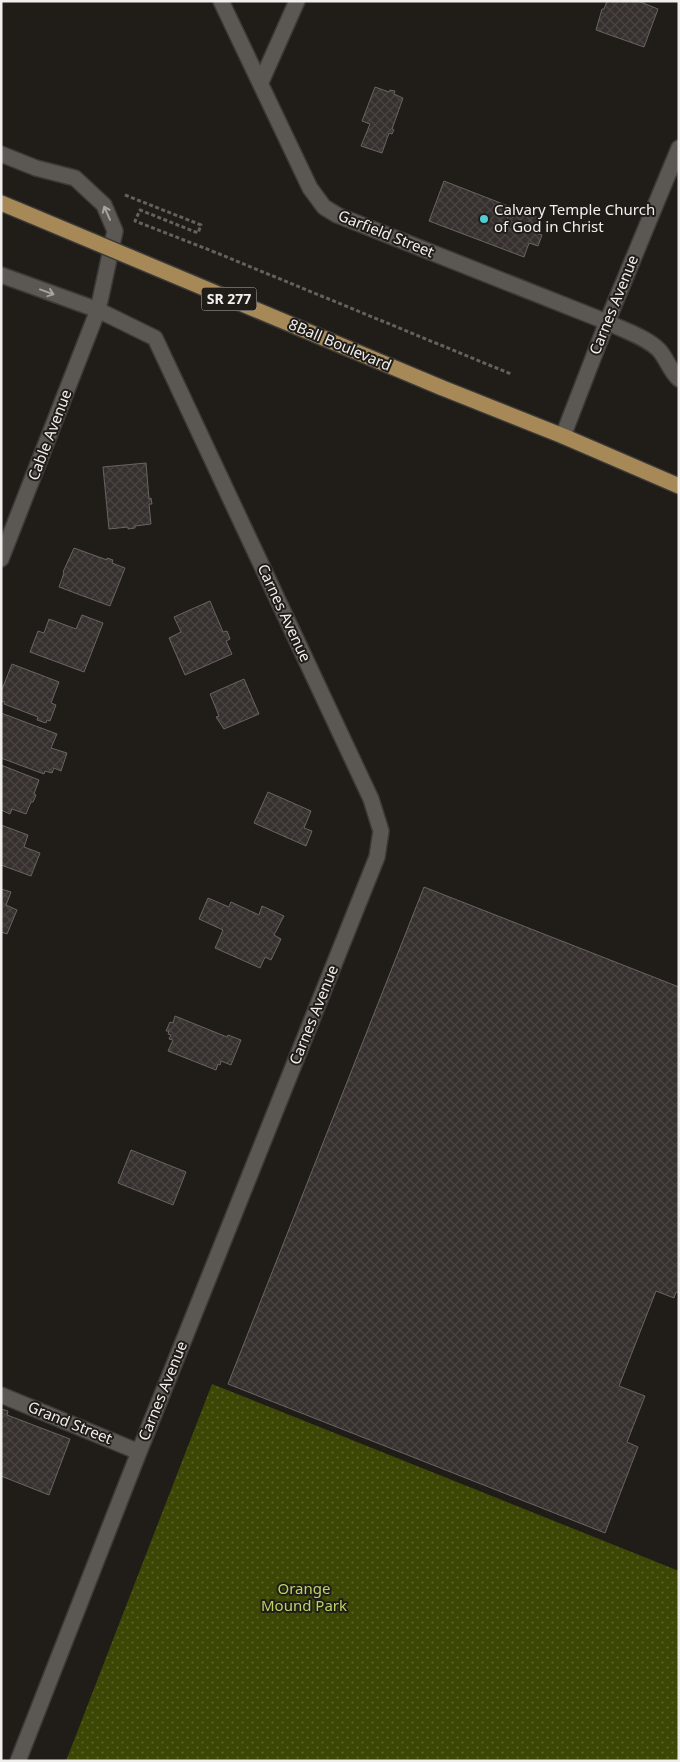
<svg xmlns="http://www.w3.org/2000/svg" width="680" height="1762" viewBox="0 0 680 1762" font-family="'Noto Sans',sans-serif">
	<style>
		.green { fill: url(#green-dots) }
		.building { fill: url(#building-cross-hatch); stroke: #696461 }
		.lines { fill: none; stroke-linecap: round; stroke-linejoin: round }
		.minor-casing { stroke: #3c3a38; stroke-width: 18 }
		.major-casing { stroke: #3c3a38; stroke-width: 18 }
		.path { stroke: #63615d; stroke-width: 3; stroke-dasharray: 4 2.5; stroke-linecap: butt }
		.minor { stroke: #5b5853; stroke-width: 15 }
		.major { stroke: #a78958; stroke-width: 15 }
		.major-bridge-casing { stroke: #3c3a38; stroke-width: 18; stroke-linecap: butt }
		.path-bridge { stroke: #63615d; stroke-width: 3; stroke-dasharray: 4 2.5; stroke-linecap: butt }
		.major-bridge { stroke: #a78958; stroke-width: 15 }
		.oneway { stroke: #a6a4a0 }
		.poi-dot { fill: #51ccd4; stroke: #201d19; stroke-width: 2 }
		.labels { text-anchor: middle; stroke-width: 4; stroke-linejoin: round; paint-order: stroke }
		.shield { fill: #201d19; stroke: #b2b0ad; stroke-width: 1 }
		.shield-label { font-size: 14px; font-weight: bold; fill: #f1efed }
		.poi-label { font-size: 15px; fill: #f1efed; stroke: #201d19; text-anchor: start }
		.street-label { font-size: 15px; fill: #f1efed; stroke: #201d19 }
		.park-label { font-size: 15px; fill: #bcd364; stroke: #201d19 }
	</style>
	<defs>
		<pattern id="green-dots" width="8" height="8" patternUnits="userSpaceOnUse" patternTransform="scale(1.25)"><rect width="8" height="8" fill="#3c4705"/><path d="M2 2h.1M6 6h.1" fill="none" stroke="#59622a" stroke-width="1.8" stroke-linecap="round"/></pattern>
		<pattern id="building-cross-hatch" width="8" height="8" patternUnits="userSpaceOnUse" patternTransform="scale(1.25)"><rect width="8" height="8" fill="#36312e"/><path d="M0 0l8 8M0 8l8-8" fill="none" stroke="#4a4542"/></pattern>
	</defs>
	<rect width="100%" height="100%" fill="#201d19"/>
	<path class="green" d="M212,1384L679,1571V1761H66Z"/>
	<path class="building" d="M607,1H638L658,9L644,47L596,30L602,9H604Z
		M375,87L389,92L390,90L395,91L394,94L403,98L392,129L394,130L392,134L389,133L382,153L361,146L370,124L362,121Z
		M444,181L539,218L533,232L542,235L538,246L529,243L524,257L429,221Z
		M146,463L149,499L151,498L152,504H149L151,524L135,526V528L128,529V527L109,529L103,467Z
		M74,548L107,560V558L113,560L112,563L125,568L110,606L59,587L64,573L63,572Z
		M210,601L223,632L227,631L230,639L226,641L232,654L185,675L169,638L181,632L174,617Z
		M82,615L103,623L84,672L30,652L38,631L44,633L49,619L76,629Z
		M12,664L59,682L51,703L56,705L50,721L47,720L46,723L37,720L38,717L4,704L5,702L1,701V692Z
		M244,679L259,714L224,729L216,717L219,716L210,694Z
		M1,713L57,734L51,748L67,753L61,771L54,768L52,773L45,771L44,774L1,758Z
		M1,765L39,780L34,794L36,795L33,802H31L26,814L12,809L10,814L1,810Z
		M268,792L311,811L304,828L312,831L306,846L254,823Z
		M1,825L28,835L24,847L40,853L31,876L1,865Z
		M424,887L679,987V1293L676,1292L674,1298L656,1291L619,1386L645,1396L627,1442L638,1447L605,1533L228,1384Z
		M1,889L11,892L6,905L17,910L7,934L1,932Z
		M208,898L229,907L231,902L259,915L262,906L284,916L274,935L281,939L271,960L265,957L260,968L215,948L223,930L199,919Z
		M175,1016L227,1037L228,1035L241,1040L231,1065L221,1061L220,1065L218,1064L216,1070L168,1051L173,1040L169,1039L171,1035L168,1034L169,1031H166L170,1022L173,1023Z
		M131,1150L186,1172L173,1205L118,1183Z
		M1,1409L8,1411L7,1415L70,1439L49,1495L1,1476Z"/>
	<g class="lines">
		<defs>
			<path id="minor" d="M221,1L310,188L324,207L337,215L607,322C623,330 646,337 659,350C667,359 670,371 679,379
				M261,82L297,1
				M1,154L36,168L75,178L104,205L115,231L98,310L1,559
				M1,275L98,310L155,338L371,799L381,831L377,857L139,1452L18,1761
				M563,436L607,322L679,148
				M1,1395L139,1452"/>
			<path id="major" d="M1,203L18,210
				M440,387L563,436L679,486"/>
		</defs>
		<use href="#minor" class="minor-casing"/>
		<use href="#major" class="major-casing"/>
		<path class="path" d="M125,195L201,225L198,233L140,210L135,221L212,251"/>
		<use href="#minor" class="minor"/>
		<use href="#major" class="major"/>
		<defs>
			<path id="major-bridge" d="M18,210L440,387"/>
		</defs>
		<use href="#major-bridge" class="major-bridge-casing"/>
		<path class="path-bridge" d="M212,251L511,374"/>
		<use href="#major-bridge" class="major-bridge"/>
	</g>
	<defs><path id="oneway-shaft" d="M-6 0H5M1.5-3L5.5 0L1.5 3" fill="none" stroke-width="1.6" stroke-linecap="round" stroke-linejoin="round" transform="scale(1.25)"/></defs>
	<g class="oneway">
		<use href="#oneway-shaft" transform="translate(107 213) rotate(-114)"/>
		<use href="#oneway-shaft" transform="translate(47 292) rotate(20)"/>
	</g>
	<circle class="poi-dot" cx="484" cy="219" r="5"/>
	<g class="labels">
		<rect class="shield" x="201.5" y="287.5" width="55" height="23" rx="4"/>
		<g class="shield-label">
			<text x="229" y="304">SR 277</text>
		</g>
		<g class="poi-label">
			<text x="494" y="215">Calvary Temple Church<tspan x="494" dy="17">of God in Christ</tspan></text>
		</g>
		<g class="street-label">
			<text transform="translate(386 234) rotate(22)" y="5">Garfield Street</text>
			<text transform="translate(614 305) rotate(-68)" y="5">Carnes Avenue</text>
			<text transform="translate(340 345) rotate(23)" y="5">8Ball Boulevard</text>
			<text transform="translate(50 435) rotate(-69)" y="5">Cable Avenue</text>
			<text transform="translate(284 613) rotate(65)" y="5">Carnes Avenue</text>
			<text transform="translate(314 1015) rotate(-68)" y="5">Carnes Avenue</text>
			<text transform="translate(163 1391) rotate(-68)" y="5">Carnes Avenue</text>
			<text transform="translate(70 1423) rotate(22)" y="5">Grand Street</text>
		</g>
		<g class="park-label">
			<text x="304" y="1594">Orange<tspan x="304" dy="17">Mound Park</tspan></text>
		</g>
	</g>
	<rect width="680" height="1762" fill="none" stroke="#f1efed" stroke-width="5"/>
</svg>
